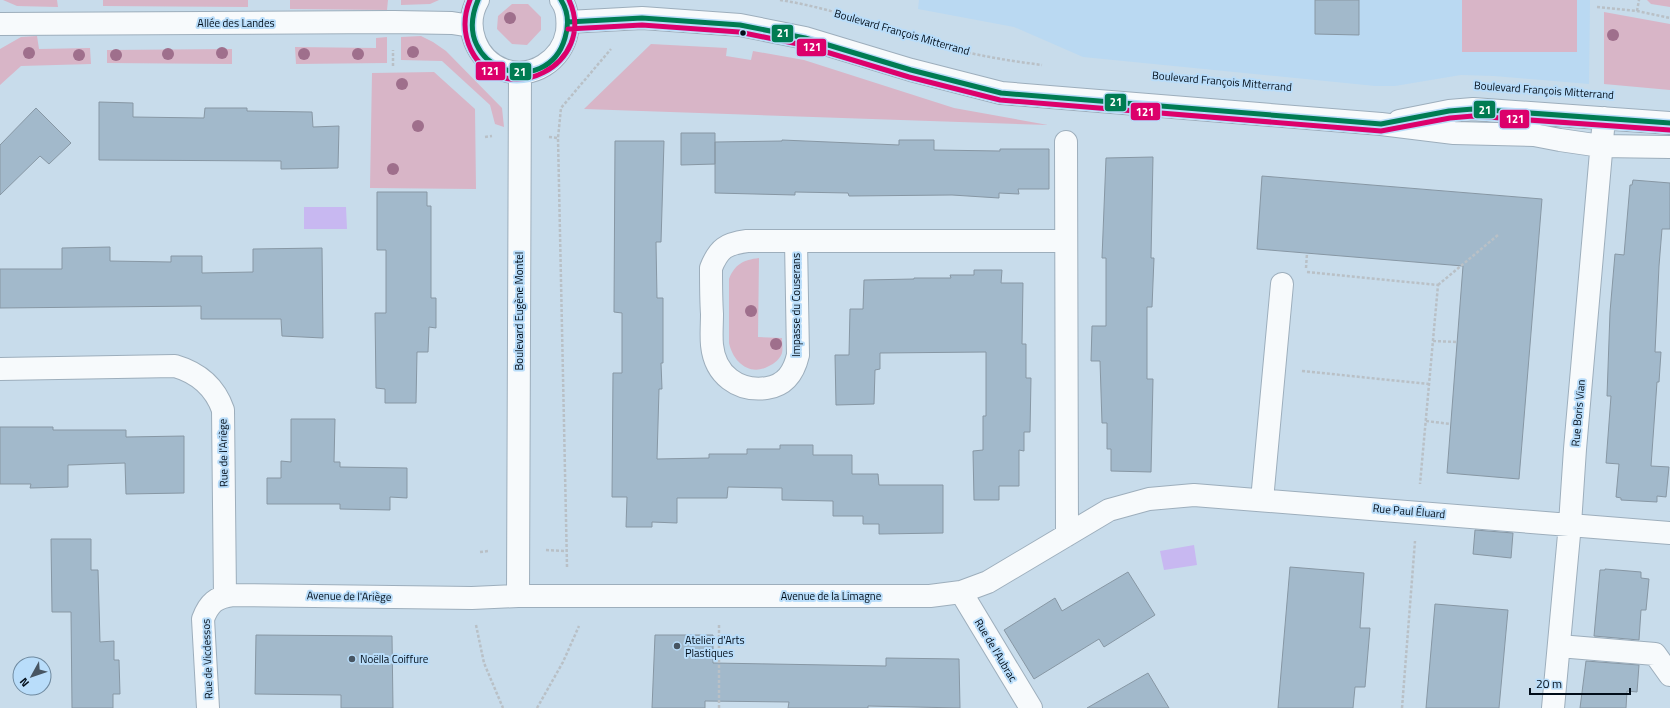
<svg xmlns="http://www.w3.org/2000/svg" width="1670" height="708" viewBox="0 0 1670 708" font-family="'Titillium Web',sans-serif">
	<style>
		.built { fill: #bad9f2 }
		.green { fill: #d8b5c7 }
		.water { fill: #c8b8f1 }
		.building { fill: #a2b9cb; stroke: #8797a4 }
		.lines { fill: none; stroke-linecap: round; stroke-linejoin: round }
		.minor-casing { stroke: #9daebc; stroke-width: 24 }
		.path { stroke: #b9c0c6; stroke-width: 2.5; stroke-dasharray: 3 2; stroke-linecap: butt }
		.minor { stroke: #f7fafc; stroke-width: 22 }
		.bus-1-casing { stroke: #b9ddfa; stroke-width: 8 }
		.bus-2-casing { stroke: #b9ddfa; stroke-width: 8 }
		.bus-1 { stroke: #007c52; stroke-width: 5 }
		.bus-2 { stroke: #dc006b; stroke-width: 5 }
		.tree { fill: #9f6f8c }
		.bus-dot { fill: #010d19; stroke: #b9ddfa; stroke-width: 1.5 }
		.poi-dot { fill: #475562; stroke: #b9ddfa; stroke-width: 1.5 }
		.labels { text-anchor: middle; stroke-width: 4; stroke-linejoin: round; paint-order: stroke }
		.street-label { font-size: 11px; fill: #010d19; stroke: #b9ddfa }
		.poi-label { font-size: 11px; fill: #010d19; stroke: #b9ddfa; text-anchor: start }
		.line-badge { stroke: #b9ddfa; stroke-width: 1.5 }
		.badge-label { font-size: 11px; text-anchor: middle; font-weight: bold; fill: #fff }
	</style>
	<rect width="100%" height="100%" fill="#c8dceb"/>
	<path class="built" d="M919,0H1590L1589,84L1494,76L1461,75L1395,86H1375L1083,57L1014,27L918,9Z"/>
	<path class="green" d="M3,0H57L58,7L17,6Z
		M103,0H248V7L103,6Z
		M290,0H388L387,10L290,9Z
		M401,0H439L430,4L401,5Z
		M1462,0H1577V52H1462Z
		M1647,0H1670V7L1651,4Z
		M512,4H528L541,17V30L527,45L512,44L497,29L498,16Z
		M1604,12L1670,24V90L1604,84Z
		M37,36L39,49L90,48L91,64L21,66L0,85V49L21,37Z
		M421,36L433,42L446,51L502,108L504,127L495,124L490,105L442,61L401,60V37Z
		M387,37V63L296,64L295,47L376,48V38Z
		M651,44L727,48L726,56L751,60L753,51L804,60L954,108L1048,125L584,109Z
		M232,49V64L107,63V50Z
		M434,72L475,109L476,189L370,188L372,73Z
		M759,258L758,337L782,338C782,342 783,349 782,353C780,359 774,364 769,366C750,377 733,362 729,343V279C735,264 743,260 759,258Z"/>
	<path class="water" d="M304,207H346L347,229H304Z
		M1194,545L1197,565L1164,570L1160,551Z"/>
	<path class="building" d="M1315,0H1359V35L1315,34Z
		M99,102L133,103V117L204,118L205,108H247V111L312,112L313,127L339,126L338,168L281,169V161L99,160Z
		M36,108L71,143L49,164L40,156L0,195V145Z
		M681,133H715V164L681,165Z
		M782,140L899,145V140H934V150L1000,151V149H1049V189H1018L1019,194L999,193V198L952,195L849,196L848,193L795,192V195L715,193V142L782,141Z
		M615,141H664L661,242H656L657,298H663V363H661L662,389H659L657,459L709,458V454H747V449H780V445H813V455H852V474H878L879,485H943V533L879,534V524H863V516H833V501L782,500V488L728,487L727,498H677V523L652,522V527H626L627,497H612L613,373H622V313L614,312Z
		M1153,157L1151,258H1154L1152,307H1147V379H1153L1151,472L1111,471V449H1107V423H1102L1100,361H1091L1092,326H1106V258H1102L1106,158Z
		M1262,176L1542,199L1519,479L1447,473L1463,266L1257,249Z
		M1633,180L1670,183V229H1662L1659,266L1655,352H1661L1659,382H1657L1651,466L1669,467L1666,497L1657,496V502L1621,500V498L1616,497L1619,464L1606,463L1611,396H1607L1610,312L1615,254L1624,255L1630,185H1632Z
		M377,192H427V206H431V298H436V328L429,327L428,352H417L416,403H385V389L376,388L375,313H386V250H377Z
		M110,247V261L171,262V256H202V273L253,272V249L322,248L323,338L282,336L281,319H201V306L0,308V269H62V248Z
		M974,270H1002L1001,283H1023L1022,344H1026V378H1031L1030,432H1024V451L1019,450V486H999V500H974L973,451L983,450V416H986V352L880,353V369L875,370L874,404L836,405L835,355H849L850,309H863L864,280L914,279V278H951L950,275H974Z
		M291,419H335L334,462H340V467L407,468V498L390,497V510L340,509V504H267V478H281V461L291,462Z
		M0,427H53V430H126V437L184,436V493L126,494L125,463L68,465V487L30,488L31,484H0Z
		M1475,530L1513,533L1511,558L1473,554Z
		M51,539H91V570H98L100,642L114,641V660H119L120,694H113V708H72L71,612H52Z
		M1290,567L1364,573L1360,628H1370L1365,687H1355L1353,708H1278Z
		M1605,569L1641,572V578L1649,579L1646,610H1641L1639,640L1594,636L1600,570H1605Z
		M1128,572L1155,615L1104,647L1099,639L1034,679L1004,630L1055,598L1062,611Z
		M1435,604L1508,610L1499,708H1426Z
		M256,635L392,636L393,708H341V695L255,694Z
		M655,635H713V663L886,666V658L959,659L960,708L868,706V708H788L789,702L705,701V708H652Z
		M1586,661L1639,665L1637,692L1627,691L1626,708H1580Z
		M1148,673L1169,708H1087Z"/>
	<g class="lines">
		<defs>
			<path id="minor" d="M478,0C463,26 476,60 504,70C532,80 562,60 567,32C568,22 568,9 561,0
				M568,22L642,18L740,25L805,38L911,70L1001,93L1381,124L1454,133L1534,135L1560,140L1601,146L1670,147
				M0,24L394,22L452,23L471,26
				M1399,121L1449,111L1473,109L1670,123
				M1066,142L1067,535
				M796,241L798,355C794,372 786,385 767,388C738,392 715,375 712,345C711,335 712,324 712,314C711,299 711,283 711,268C719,248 726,244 747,241H1066
				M0,369L175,366C199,373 215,387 223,410L225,596
				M1262,500L1282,284
				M961,592L1031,708
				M518,596L520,73
				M1559,646L1655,654L1670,675
				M208,708L203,619C209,603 216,597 233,595L472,598L518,596H930L961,592L988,582L1109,510L1149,499L1194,495L1670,533
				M1553,708L1570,524L1575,449L1604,118"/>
		</defs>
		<use href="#minor" class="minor-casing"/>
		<path class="path" d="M780,0C832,8 880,27 929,42C966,54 1004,60 1042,65
			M1597,7L1637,11L1670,18
			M1637,11L1639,0
			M393,66V50
			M485,137L492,136
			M549,137L558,138
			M1306,268L1307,253
			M1307,272L1438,285L1420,484
			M1438,285L1498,235
			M1433,341L1457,342
			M1302,371L1429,384
			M1426,421L1450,424
			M546,550L566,551
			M480,552L489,551
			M567,567L558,138L561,108L611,49
			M476,625L484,663L503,708
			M537,708L563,662L579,626
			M719,708V624
			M1402,708L1415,541"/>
		<use href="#minor" class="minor"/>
		<defs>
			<path id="bus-1" d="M478,0C448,70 547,101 565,38C569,25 568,11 561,0
				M568,22L642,18L740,25L805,38L911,70L1001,93L1381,124L1449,111L1473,109L1670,123"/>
			<path id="bus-2" d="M470,0C463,17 463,33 471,50C503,113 599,64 569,0
				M568,29L642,25L739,32L803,45L909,77L1000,100L1381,131L1450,118L1473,116L1670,130"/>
		</defs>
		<use href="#bus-1" class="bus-1-casing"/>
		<use href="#bus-2" class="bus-2-casing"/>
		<use href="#bus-1" class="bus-1"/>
		<use href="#bus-2" class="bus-2"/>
	</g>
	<g class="tree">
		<circle cx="510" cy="18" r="6"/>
		<circle cx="1613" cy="35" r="6"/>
		<circle cx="413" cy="52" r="6"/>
		<circle cx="29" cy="53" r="6"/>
		<circle cx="222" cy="53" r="6"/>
		<circle cx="168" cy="54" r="6"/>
		<circle cx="304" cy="54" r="6"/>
		<circle cx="358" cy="54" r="6"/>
		<circle cx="79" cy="55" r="6"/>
		<circle cx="116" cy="55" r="6"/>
		<circle cx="402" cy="84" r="6"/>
		<circle cx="418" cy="126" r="6"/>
		<circle cx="393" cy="169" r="6"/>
		<circle cx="751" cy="311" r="6"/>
		<circle cx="776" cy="344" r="6"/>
	</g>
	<circle class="bus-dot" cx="743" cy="33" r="3.5"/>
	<g class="poi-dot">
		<circle cx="677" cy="646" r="4"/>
		<circle cx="352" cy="659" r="4"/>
	</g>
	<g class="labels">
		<g class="street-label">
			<text x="236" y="27">Allée des Landes</text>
			<text transform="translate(902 32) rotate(16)" y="4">Boulevard François Mitterrand</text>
			<text transform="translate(1222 81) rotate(5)" y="4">Boulevard François Mitterrand</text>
			<text transform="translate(1544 90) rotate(4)" y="4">Boulevard François Mitterrand</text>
			<text transform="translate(796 305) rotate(-90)" y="4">Impasse du Couserans</text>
			<text transform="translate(519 311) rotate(-90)" y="4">Boulevard Eugène Montel</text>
			<text transform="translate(1578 413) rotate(-85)" y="4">Rue Boris Vian</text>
			<text transform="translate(223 453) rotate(-91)" y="4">Rue de l'Ariège</text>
			<text transform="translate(1409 511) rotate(5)" y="4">Rue Paul Éluard</text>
			<text transform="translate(349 596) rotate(1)" y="4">Avenue de l'Ariège</text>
			<text x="831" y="600">Avenue de la Limagne</text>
			<text transform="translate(996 650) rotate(59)" y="4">Rue de l'Aubrac</text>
			<text transform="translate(207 659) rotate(-92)" y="4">Rue de Vicdessos</text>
		</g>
		<g class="poi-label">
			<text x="685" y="644">Atelier d'Arts<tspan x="685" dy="13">Plastiques</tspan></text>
			<text x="360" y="663">Noëlla Coiffure</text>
		</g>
	</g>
	<g class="line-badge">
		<rect x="771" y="24" width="23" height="19" rx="4" fill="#007c52"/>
		<rect x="796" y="38" width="31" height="19" rx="4" fill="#dc006b"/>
		<rect x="475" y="61" width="31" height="20" rx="4" fill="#dc006b"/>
		<rect x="509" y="62" width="23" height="19" rx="4" fill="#007c52"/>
		<rect x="1104" y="93" width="23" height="19" rx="4" fill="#007c52"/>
		<rect x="1473" y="100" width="23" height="19" rx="4" fill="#007c52"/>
		<rect x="1130" y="102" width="31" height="19" rx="4" fill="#dc006b"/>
		<rect x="1499" y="109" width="31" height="20" rx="4" fill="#dc006b"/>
	</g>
	<g class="badge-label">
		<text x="783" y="37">21</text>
		<text x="812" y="51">121</text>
		<text x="490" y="75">121</text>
		<text x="520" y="76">21</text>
		<text x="1116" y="106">21</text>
		<text x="1485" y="114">21</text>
		<text x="1145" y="116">121</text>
		<text x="1515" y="123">121</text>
	</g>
	<g transform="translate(32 676) rotate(230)"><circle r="19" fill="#b9ddfa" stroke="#6f8aa0"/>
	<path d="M0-3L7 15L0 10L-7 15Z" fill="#475562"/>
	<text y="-6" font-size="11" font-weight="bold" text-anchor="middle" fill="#010d19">N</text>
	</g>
	<path d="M1530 688v6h100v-6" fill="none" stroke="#010d19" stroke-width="2"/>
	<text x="1536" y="688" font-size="12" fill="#010d19" stroke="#b9ddfa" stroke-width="3" paint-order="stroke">20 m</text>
</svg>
